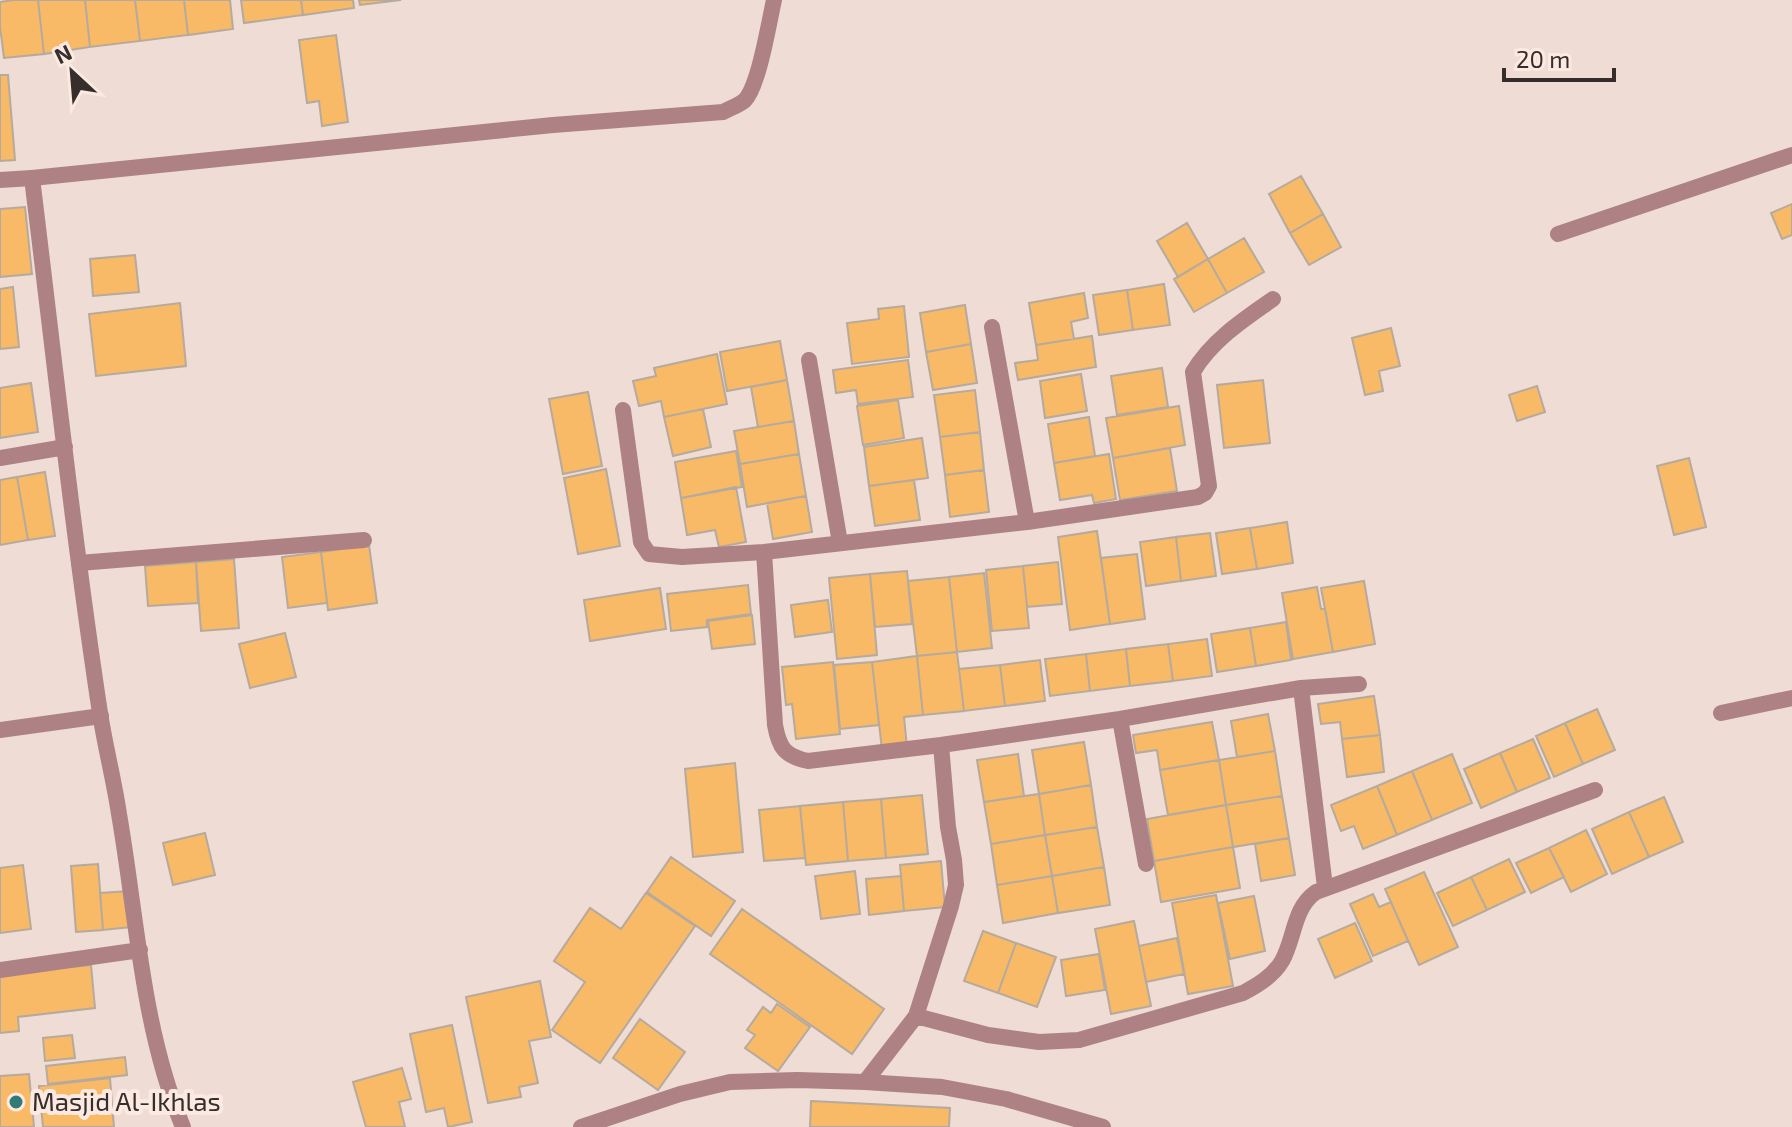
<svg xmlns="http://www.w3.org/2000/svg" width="1792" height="1127" viewBox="0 0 1792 1127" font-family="'Exo 2',sans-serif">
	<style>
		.building { fill: #f8ba66; stroke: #b5aa9d; stroke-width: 2 }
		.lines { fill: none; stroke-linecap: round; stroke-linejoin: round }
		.lane { stroke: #ae8184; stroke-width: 16 }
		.street { stroke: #ae8184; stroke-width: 16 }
		.poi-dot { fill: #317a76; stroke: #fceae2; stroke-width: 3 }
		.labels { text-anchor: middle; stroke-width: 8; stroke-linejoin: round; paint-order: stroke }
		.poi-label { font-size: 26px; fill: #352e2b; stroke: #fceae2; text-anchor: start }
	</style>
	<rect width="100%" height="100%" fill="#eedcd5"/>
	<path class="building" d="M13,0H38L44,54L4,58L0,27V2Z
		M38,0H85L90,47L44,54Z
		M85,0H135L140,41L90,47Z
		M135,0H184L188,35L140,41Z
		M184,0H230L233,29L188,35Z
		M241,0H301L303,15L244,23Z
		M301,0H353L354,8L303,15Z
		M359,0H401L360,5Z
		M336,35L348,122L322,126L319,101L307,103L299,40Z
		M0,75H8L15,160L0,161Z
		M1301,176L1323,214L1290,233L1269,194Z
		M1792,204V235L1782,239L1771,213Z
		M25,207L32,274L0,277V209Z
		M1323,214L1341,247L1309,265L1290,233Z
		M1187,223L1208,259L1178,277L1157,241Z
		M1244,238L1264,272L1227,293L1208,259Z
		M135,255L139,292L93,296L90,259Z
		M1208,259L1227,293L1194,312L1174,279Z
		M1164,284L1170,325L1133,330L1127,290Z
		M13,287L19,347L0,349V289Z
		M1127,290L1133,330L1099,335L1093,295Z
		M1084,293L1088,318L1071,322L1074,339L1036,345L1029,303Z
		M180,303L186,366L96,376L89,314Z
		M965,305L971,344L926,352L920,313Z
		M904,306L909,357L852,364L847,323L879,319L878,309Z
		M1391,328L1400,366L1379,371L1383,391L1365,395L1352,338Z
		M1092,336L1096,367L1018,380L1015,363L1038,360L1036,345Z
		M780,341L787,380L727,391L720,352Z
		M971,344L977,383L933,390L926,352Z
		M717,354L727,404L664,417L661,401L639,406L633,381L656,376L654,368Z
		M908,360L913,397L858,404L856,390L836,393L833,370Z
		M1162,368L1168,407L1117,415L1111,376Z
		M1081,374L1087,411L1045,418L1040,381Z
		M787,380L794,421L758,427L751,387Z
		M1263,380L1270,443L1224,448L1217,385Z
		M31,383L38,432L0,438V388Z
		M1537,386L1545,412L1517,421L1509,395Z
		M975,390L980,432L940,437L934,395Z
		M588,392L602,466L563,474L549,399Z
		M898,400L904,438L863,445L857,406Z
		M1179,406L1185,445L1113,458L1106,418Z
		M703,409L711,447L673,456L664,417Z
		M1089,417L1095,456L1054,463L1048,424Z
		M794,421L799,454L740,464L734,431Z
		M980,432L984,470L945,475L940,437Z
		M922,438L928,478L869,486L864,447Z
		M1170,448L1177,491L1120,500L1113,458Z
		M736,451L742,487L681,498L675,462Z
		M799,454L806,496L747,507L740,464Z
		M1109,454L1116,499L1094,503L1092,495L1060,500L1054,463Z
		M1689,458L1706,527L1674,535L1657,466Z
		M606,469L620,546L578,554L564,478Z
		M984,470L989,512L950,517L945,475Z
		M45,472L55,536L28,540L17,477Z
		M17,477L28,540L0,545V480Z
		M914,480L920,520L875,526L869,486Z
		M736,487L746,542L719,547L715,530L687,535L681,498Z
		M806,496L812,532L773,539L767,503Z
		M1287,522L1293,563L1257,569L1250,528Z
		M1250,528L1257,569L1222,574L1216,533Z
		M1097,531L1110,624L1070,630L1058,537Z
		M1210,533L1216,576L1181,581L1176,537Z
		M1176,537L1181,581L1146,586L1140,542Z
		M369,545L377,603L328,610L321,552Z
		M321,552L327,603L288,608L282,557Z
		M1137,554L1145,619L1110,624L1101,558Z
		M234,559L239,628L201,631L196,562Z
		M196,562L198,603L148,606L145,566Z
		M1058,562L1062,604L1027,607L1023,566Z
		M1023,566L1029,628L992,631L986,570Z
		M907,571L912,624L875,627L870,574Z
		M984,573L992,648L957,652L949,577Z
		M870,574L877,655L837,659L829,578Z
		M949,577L957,652L917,656L908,581Z
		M1364,581L1375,644L1333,652L1321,588Z
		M748,585L751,614L707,620V627L671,631L667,594Z
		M1317,587L1321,609L1325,608L1333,652L1293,659L1282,593Z
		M660,588L666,629L590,641L584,600Z
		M828,600L832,632L795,637L791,605Z
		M752,615L755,644L712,649L708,621Z
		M1286,622L1291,660L1256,666L1250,628Z
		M1250,628L1256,666L1217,672L1211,634Z
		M285,633L296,677L250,688L239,644Z
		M1207,639L1212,676L1173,681L1168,644Z
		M1168,644L1173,681L1130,686L1126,649Z
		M1126,649L1130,686L1090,691L1086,654Z
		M957,652L964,711L923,715L917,656Z
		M1086,654L1090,691L1050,696L1045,659Z
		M917,656L923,715L904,717L907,747L882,750L872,662Z
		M1040,660L1045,701L1005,706L1000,665Z
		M833,662L840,734L796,739L792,704L786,705L782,667Z
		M872,662L879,725L840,729L834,665Z
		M1000,665L1005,706L964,711L959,669Z
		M1374,696L1380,735L1342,739L1340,722L1321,724L1318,704Z
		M1597,709L1615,750L1583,764L1565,723Z
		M1268,714L1275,751L1237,757L1231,721Z
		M1212,722L1219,760L1160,770L1157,750L1136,753L1133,735Z
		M1565,723L1583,764L1554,777L1536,736Z
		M1380,735L1384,772L1347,777L1342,739Z
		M1533,739L1550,778L1517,792L1500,753Z
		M1084,742L1091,785L1039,794L1032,750Z
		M1275,751L1282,796L1226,805L1219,760Z
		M1500,753L1517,792L1481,808L1464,769Z
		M1018,754L1024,796L984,802L977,760Z
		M1452,754L1472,803L1432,820L1412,771Z
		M1219,760L1226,805L1168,815L1160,770Z
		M735,763L743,852L693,857L685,769Z
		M1412,771L1432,820L1397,835L1377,786Z
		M1091,785L1097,827L1045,835L1039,794Z
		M1377,786L1397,835L1363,849L1354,826L1341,831L1331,805Z
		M1039,794L1045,835L991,844L984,802Z
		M922,795L928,854L886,858L881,799Z
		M1282,796L1289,838L1233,847L1226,805Z
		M1664,797L1683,842L1649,857L1629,812Z
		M881,799L886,858L848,861L843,802Z
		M843,802L848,861L806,865L800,806Z
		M1226,805L1233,847L1154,861L1147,819Z
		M800,806L805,858L764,861L759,810Z
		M1629,812L1649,857L1612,874L1592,829Z
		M1097,827L1104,867L1052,876L1045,835Z
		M1586,830L1607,874L1571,892L1549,848Z
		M205,833L215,875L173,885L163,843Z
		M1045,835L1052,876L997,885L991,844Z
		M1289,838L1295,875L1261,881L1255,844Z
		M1233,847L1240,888L1161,902L1154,861Z
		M1549,848L1564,877L1531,893L1516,863Z
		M671,857L735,901L711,936L647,892Z
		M1509,859L1525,892L1487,910L1471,877Z
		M941,861L945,907L904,911L900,865Z
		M98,864L103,930L76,932L71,866Z
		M23,865L31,929L0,933V868Z
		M1104,867L1110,905L1058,913L1052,876Z
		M855,871L860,914L821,919L815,876Z
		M1424,872L1458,947L1419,965L1385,889Z
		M901,876L904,911L869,915L866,879Z
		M1052,876L1058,913L1003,923L997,885Z
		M1471,877L1487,910L1453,926L1437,893Z
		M129,891L131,927L103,930L100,893Z
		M646,893L695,926L600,1063L552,1030L585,982L554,961L590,908L621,929Z
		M1373,894L1379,907L1391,902L1408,941L1373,956L1350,904Z
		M1216,895L1233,986L1188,994L1172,903Z
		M1254,896L1265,951L1230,959L1218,903Z
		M742,909L884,1009L852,1054L710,954Z
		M1134,921L1151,1006L1111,1014L1095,929Z
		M1355,923L1372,961L1335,978L1318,939Z
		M983,931L1016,943L998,993L964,981Z
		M1177,938L1184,974L1146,982L1139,946Z
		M1016,943L1056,957L1037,1007L998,993Z
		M1099,954L1105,990L1066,996L1061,960Z
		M91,965L95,1008L18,1017L19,1031L0,1033V974Z
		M540,981L551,1037L529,1041L538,1083L519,1087L521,1097L488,1103L466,997Z
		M777,1004L810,1027L778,1071L745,1048L755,1035L747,1030L763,1007L771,1013Z
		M640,1019L685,1052L658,1090L613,1058Z
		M452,1025L472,1122L448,1127L444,1108L426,1112L410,1034Z
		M72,1035L75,1058L45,1061L43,1038Z
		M125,1057L127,1075L48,1084L46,1066Z
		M402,1068L411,1099L399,1102L405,1127H366L353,1082Z
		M29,1074L34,1127H0V1076Z
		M110,1078L114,1127H43L39,1086Z
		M811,1101L950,1108L949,1127H810Z"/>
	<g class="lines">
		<path class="lane" d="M32,178L553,125L723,112C730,108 740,105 745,100C759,85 769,22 774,0
			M1558,234L1792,155
			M79,563L364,540
			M0,730L101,716"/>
		<path class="street" d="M0,180L32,178C54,356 73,535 100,713C105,746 114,780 119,814C137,918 142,1029 183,1127
			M992,327L1027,522
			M809,360L840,543
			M623,410L641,542L649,554L682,557L764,552L1027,522L1198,497L1205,493L1209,486L1193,372C1211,341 1244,319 1273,299
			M0,458L65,447
			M764,552L775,725C779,747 784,756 808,761L941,745L1120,719L1301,688L1359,684
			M1301,688L1325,887
			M1721,713L1792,698
			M1120,719L1146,864
			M0,970L140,950
			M916,1016L988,1035L1039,1042L1079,1040L1243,993C1258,985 1273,976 1282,961C1295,938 1293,908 1316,892L1595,790
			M865,1082L916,1016L951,906L956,885L954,860L948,827L941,745
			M581,1127L680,1094L730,1082L797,1080L865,1082L942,1087L1006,1099L1103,1127"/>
	</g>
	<circle class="poi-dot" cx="16" cy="1102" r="8"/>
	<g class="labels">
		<g class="poi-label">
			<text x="32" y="1111">Masjid Al-Ikhlas</text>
		</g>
	</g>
	<g transform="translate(72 72) rotate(334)" stroke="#fceae2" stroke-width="6" paint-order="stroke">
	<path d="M0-6L14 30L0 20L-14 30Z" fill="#352e2b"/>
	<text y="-12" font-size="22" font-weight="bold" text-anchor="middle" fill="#352e2b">N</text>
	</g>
	<path d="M1504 68v12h110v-12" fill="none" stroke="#352e2b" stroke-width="4"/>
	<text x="1516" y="68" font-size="24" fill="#352e2b" stroke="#fceae2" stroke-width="6" paint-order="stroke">20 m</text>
</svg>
